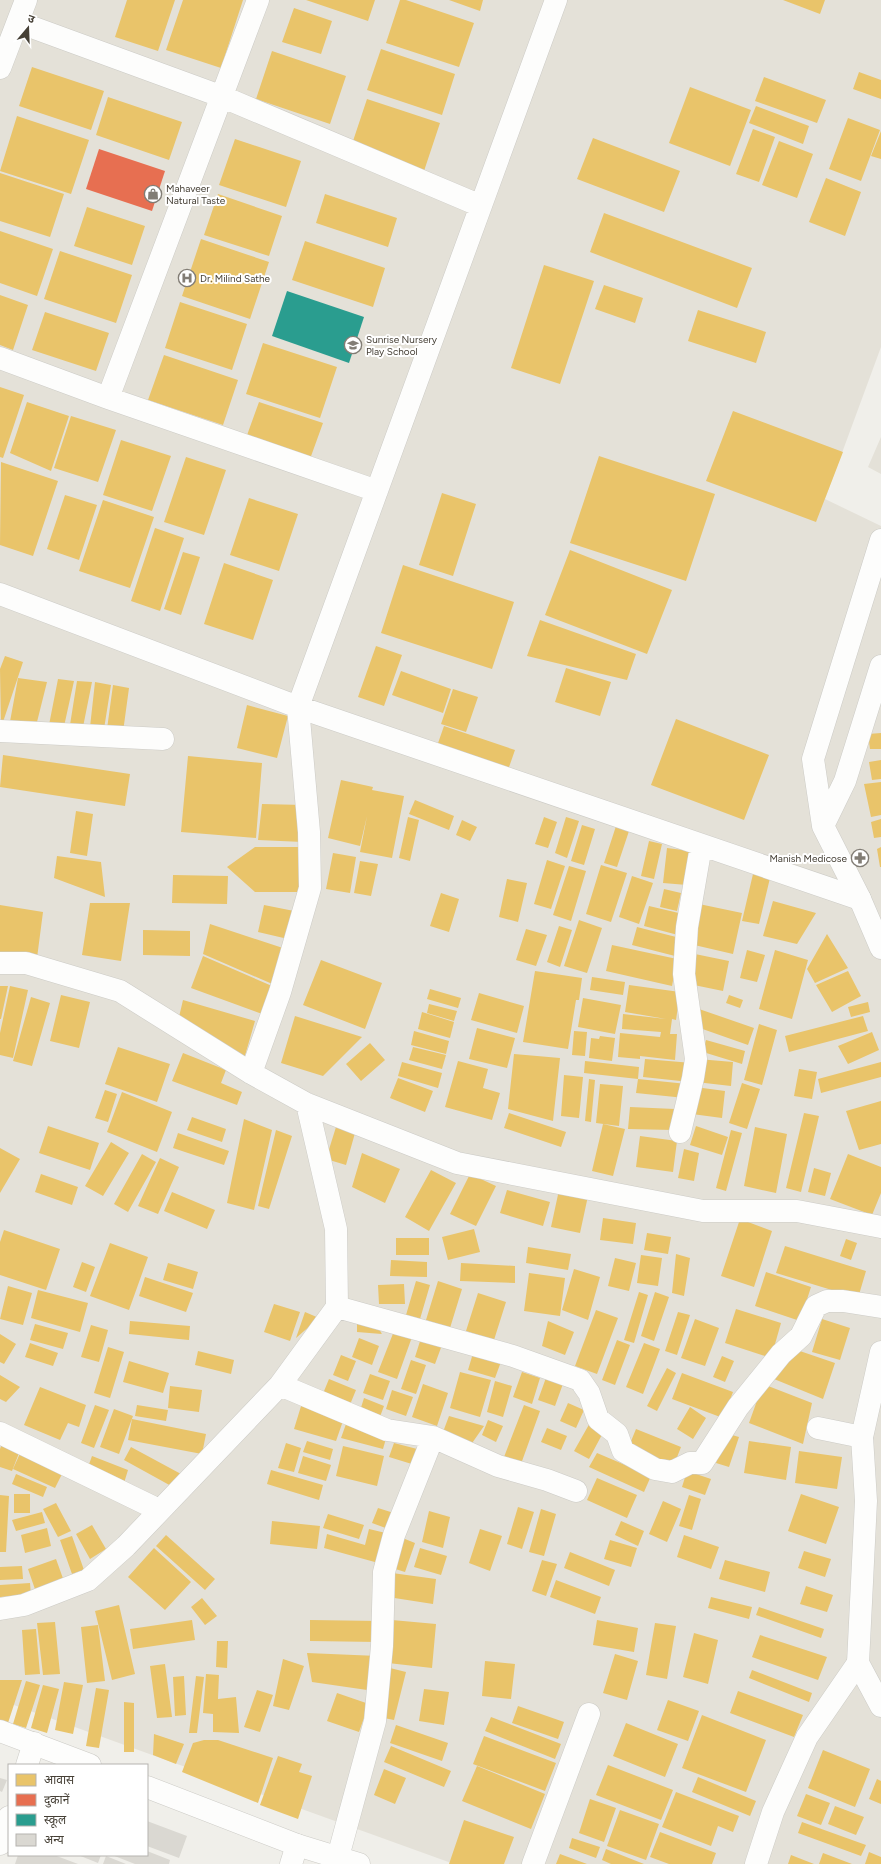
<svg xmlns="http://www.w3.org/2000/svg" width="881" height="1864" viewBox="0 0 881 1864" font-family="Figtree,'Noto Sans Devanagari',sans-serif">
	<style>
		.residential { fill: #e4e1d8 }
		.homes { fill: #e9c46a }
		.shops { fill: #e76f51 }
		.schools { fill: #2a9d8f }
		.building { fill: #dad8d2 }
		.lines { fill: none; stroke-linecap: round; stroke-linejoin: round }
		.minor-casing { stroke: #cccbc6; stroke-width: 23 }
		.tertiary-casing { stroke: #cccbc6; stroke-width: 23 }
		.minor { stroke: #fdfdfc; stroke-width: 22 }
		.tertiary { stroke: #fdfdfc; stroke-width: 22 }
		.labels { text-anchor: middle; stroke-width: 4; stroke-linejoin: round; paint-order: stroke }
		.poi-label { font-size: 10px; fill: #464036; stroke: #fff; text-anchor: start }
	</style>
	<rect width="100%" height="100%" fill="#f0efea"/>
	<path class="residential" d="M0,0H881V347L825,499L881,526V1864H454L0,1700Z
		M881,437V474L868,467Z"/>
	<path class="homes" d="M127,0H175L158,51L115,37Z
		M183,0H243L221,68L166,50Z
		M306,0H375L368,21Z
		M400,0H406L474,23L459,67L386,43Z
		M449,0H483L480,11Z
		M783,0H825L820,14Z
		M294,8L332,21L321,54L282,42Z
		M381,49L455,74L442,115L367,90Z
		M272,51L346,76L330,124L256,99Z
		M32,67L104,91L91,130L19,106Z
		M859,72L881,80V99L853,89Z
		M764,77L826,100L817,123L755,101Z
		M690,87L751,110L730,166L669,143Z
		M108,97L182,122L169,160L96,135Z
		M367,99L440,123L424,171L351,147Z
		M756,106L809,126L803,144L749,123Z
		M17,116L89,140L71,194L0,171Z
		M848,118L880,130L861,181L829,169Z
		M753,129L775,137L759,182L736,174Z
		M881,131V159L871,156Z
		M593,138L680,171L664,212L577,179Z
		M235,139L301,161L286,207L219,185Z
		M779,141L813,154L797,198L762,185Z
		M0,173L64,194L50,237L0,221Z
		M826,178L861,192L845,236L809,222Z
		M218,194L282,216L269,256L204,235Z
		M325,194L397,218L388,247L316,223Z
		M87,207L145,226L132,265L74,246Z
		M604,213L752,268L737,308L590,252Z
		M0,231L53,249L37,296L0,283Z
		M201,239L269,262L250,319L182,296Z
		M305,241L385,268L373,307L292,280Z
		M60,251L132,275L116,323L44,299Z
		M544,265L594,281L560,384L511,368Z
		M604,285L643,298L635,323L595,309Z
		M0,295L28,305L13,350L0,345Z
		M180,302L247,324L232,370L165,348Z
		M698,310L766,332L756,363L688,341Z
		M45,312L109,333L96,371L32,350Z
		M263,343L337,367L320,418L246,394Z
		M164,355L238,380L223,425L148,400Z
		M0,387L24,395L3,458L0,457Z
		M27,402L69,416L51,471L10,453Z
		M259,402L323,423L310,459L246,438Z
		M733,411L843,452L816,522L706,481Z
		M71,416L116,430L98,482L54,468Z
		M121,440L171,456L152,511L103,495Z
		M599,456L715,494L686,581L570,543Z
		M186,457L226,470L204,535L164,522Z
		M1,462L58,481L33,556L0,545Z
		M442,493L476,504L453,576L419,565Z
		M65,495L97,505L79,560L47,549Z
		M249,498L298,514L279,571L230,555Z
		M103,500L154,517L130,588L79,571Z
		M155,528L184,538L160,611L131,601Z
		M570,550L672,590L647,654L545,615Z
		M183,552L200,557L181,615L164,609Z
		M224,563L273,580L253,640L204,624Z
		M403,565L514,602L492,669L381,633Z
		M540,620L636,654L627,680L527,656Z
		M376,646L402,655L384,706L358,697Z
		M5,656L23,662L1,728L0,669Z
		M566,668L611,682L600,716L555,702Z
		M401,671L451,689L443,713L392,695Z
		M18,678L47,682L35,730L9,727Z
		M58,679L74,681L63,731L48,730Z
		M77,681L92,682L83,727L69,731Z
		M95,682L111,685L104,729L90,727Z
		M113,685L129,688L123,732L107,729Z
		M453,689L478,697L466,732L441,724Z
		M247,705L288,716L277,758L237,748Z
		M676,719L769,755L744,820L651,785Z
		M444,726L515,750L508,770L437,746Z
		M881,733V749H870L868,734Z
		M3,755L130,774L125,806L0,787Z
		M188,756L262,763L256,838L181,832Z
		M881,760V779L872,780L869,762Z
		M341,780L373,787L372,790L404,796L392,858L360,852L367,816L360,846L328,838Z
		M881,782V815L871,817L864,784Z
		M415,800L454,816L449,830L409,814Z
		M262,804L304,805L303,842L258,840Z
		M76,811L93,814L87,856L70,853Z
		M408,817L419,820L410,861L399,858Z
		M544,817L557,822L548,848L535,844Z
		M566,817L579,821L567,858L555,853Z
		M881,819V837L874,838L871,822Z
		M462,820L477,827L470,841L456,835Z
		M582,825L595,829L584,865L571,861Z
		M616,826L629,831L617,867L604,863Z
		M649,841L662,844L654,879L641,876Z
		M255,847H302L301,892H255L227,867Z
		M881,847V867H880L877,849Z
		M667,848L691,851L687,885L663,883Z
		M333,853L356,857L350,893L326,889Z
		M57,856L101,862L105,897L54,878Z
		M547,860L565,866L551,909L534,904Z
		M360,861L378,864L371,896L354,893Z
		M601,865L627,873L611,922L586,914Z
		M569,866L586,871L571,921L553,915Z
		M753,874L770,878L759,924L742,921Z
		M173,875L228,876L227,904L172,903Z
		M632,876L653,883L639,924L619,917Z
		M507,879L527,883L518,922L499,917Z
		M664,889L681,893L677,911L660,907Z
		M441,893L459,899L449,932L430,926Z
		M773,901L816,913L797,944L763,936Z
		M90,903H130L121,961L82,955Z
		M699,904L742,913L733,954L690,944Z
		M0,905L43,912L37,958L0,953Z
		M264,905L294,911L288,939L258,932Z
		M649,906L683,914L678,935L644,926Z
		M579,920L602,928L587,973L564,966Z
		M210,924L289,950L277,986L203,954Z
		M559,926L572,930L560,967L547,962Z
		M637,927L680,938L675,956L632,945Z
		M526,929L547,935L536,966L516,960Z
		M143,930L190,931V956L143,955Z
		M827,934L848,968L815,983L807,969Z
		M612,945L677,959L672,986L606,971Z
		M747,950L765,955L757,982L740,978Z
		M775,950L808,960L792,1019L759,1009Z
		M695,954L729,961L723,991L689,984Z
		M203,956L272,986L262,1014L191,988Z
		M321,960L382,983L365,1029L303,1005Z
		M535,971L582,978L579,1000H576L568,1049L523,1042Z
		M848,971L861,996L832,1012L816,985Z
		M592,977L625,982L623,995L590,990Z
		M629,985L680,992L676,1020L672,1019L670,1034H677L675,1060L640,1056V1059L618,1057L620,1033L660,1037L661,1032L622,1029L623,1014L666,1019L625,1012Z
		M0,986H8L1,1019H0Z
		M10,986L28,990L13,1058L0,1055V1033Z
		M430,989L461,998L458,1008L427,999Z
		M479,993L524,1006L517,1033L471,1020Z
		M61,995L90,1002L79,1048L50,1041Z
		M729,995L743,1000L740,1008L726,1003Z
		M31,997L50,1003L32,1066L13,1061Z
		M583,998L621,1005L615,1034L578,1027Z
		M183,1000L255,1021L244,1059L179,1017Z
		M868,1002L870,1012L851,1017L848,1007Z
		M429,1004L457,1011L454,1021L427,1013Z
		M699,1009L754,1028L748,1045L694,1026Z
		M422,1012L454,1022L450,1038L418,1029Z
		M295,1016L362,1037L323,1076L281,1063Z
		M863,1016L868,1031L789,1052L785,1036Z
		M759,1024L777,1030L762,1085L744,1080Z
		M477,1028L515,1038L507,1068L469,1059Z
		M414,1031L449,1041L446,1054L411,1045Z
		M574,1031L587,1032L585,1056L572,1055Z
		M872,1032L879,1050L848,1064L838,1046Z
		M600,1036L615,1038L612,1061L589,1058L591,1038L599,1039Z
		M706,1040L745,1051L742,1064L703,1052Z
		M370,1043L385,1060L361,1081L346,1064Z
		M118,1047L170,1064L157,1102L105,1084Z
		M413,1047L446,1055L442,1069L409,1060Z
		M183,1053L226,1070L221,1083L242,1092L237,1105L172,1081Z
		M514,1054L560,1058L553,1121L508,1109Z
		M645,1059L692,1063L690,1082L643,1077Z
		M698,1059L733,1062L731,1086L696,1082Z
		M458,1061L488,1069L483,1088L500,1093L492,1120L445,1107Z
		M585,1061L639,1067L638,1079L584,1073Z
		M402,1062L442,1073L438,1088L398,1076Z
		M881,1062V1077L821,1093L818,1079Z
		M799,1069L817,1072L812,1099L794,1096Z
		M564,1075L583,1077L579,1118L561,1116Z
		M398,1078L433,1091L425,1112L390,1098Z
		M589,1079L595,1080L591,1122L585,1121Z
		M638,1079L687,1084L685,1098L636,1093Z
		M742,1083L760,1089L747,1129L729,1123Z
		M600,1084L623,1086L619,1126L596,1123Z
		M695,1087L725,1091L722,1118L692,1114Z
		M105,1090L117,1094L108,1122L95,1118Z
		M122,1092L172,1112L157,1152L107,1132Z
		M881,1101V1144L859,1150L846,1111Z
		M630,1107L675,1109L673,1130L628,1129Z
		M509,1113L566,1132L561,1147L504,1128Z
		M804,1113L819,1116L801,1192L786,1188Z
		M192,1117L226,1129L222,1142L187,1130Z
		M244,1119L272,1130L254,1210L227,1203Z
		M603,1124L625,1129L613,1176L592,1171Z
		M48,1126L99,1143L90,1170L39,1153Z
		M696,1126L728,1137L722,1155L690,1145Z
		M336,1127L355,1133L346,1165L326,1159Z
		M755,1127L787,1134L776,1193L744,1186Z
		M276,1130L292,1136L269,1209L258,1206Z
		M731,1130L742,1133L726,1191L716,1188Z
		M178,1133L229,1151L224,1165L173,1148Z
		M640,1136L677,1141L673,1172L636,1167Z
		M111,1142L129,1153L103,1196L85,1186Z
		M0,1148L20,1159L0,1193Z
		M684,1149L699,1153L694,1181L678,1178Z
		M362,1153L400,1169L385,1203L352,1187Z
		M142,1154L156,1162L128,1212L114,1204Z
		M848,1154L881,1167V1193L872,1215L830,1199Z
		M160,1158L179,1167L158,1214L138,1206Z
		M814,1168L831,1173L825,1196L808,1192Z
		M431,1170L456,1183L429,1231L405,1217Z
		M41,1174L78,1187L72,1205L35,1192Z
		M470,1174L496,1186L476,1226L450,1214Z
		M507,1190L550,1202L543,1226L500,1213Z
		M559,1190L588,1196L580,1233L551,1227Z
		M172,1192L215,1210L207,1229L164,1211Z
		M603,1218L636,1223L633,1244L600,1240Z
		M740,1219L772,1231L754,1287L721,1276Z
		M474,1229L480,1252L448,1260L442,1237Z
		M4,1230L60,1249L46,1290L0,1275V1242Z
		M647,1233L671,1237L668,1254L644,1250Z
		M396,1238H429V1255H396Z
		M846,1239L857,1243L851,1260L840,1256Z
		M110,1243L148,1257L129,1310L90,1296Z
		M785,1246L866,1271L858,1298L776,1273Z
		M528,1247L571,1254L568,1270L526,1263Z
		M676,1254L690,1258L684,1296L672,1293Z
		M641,1255L662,1258L658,1286L637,1283Z
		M615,1258L636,1263L629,1291L608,1286Z
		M391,1260L427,1262V1277L390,1276Z
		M82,1262L95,1267L86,1292L73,1287Z
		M168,1263L198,1272L193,1289L163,1280Z
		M461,1263L515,1266V1283L460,1281Z
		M574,1269L600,1277L588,1320L562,1310Z
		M766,1272L811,1287L800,1321L755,1306Z
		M529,1273L565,1278L560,1316L524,1311Z
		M145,1277L193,1293L186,1312L139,1296Z
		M416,1281L430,1285L420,1319L406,1315Z
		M438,1281L462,1289L450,1328L426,1320Z
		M404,1284L405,1304H379L378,1285Z
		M8,1286L32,1293L23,1325L0,1319Z
		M38,1290L88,1303L80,1332L31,1318Z
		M639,1292L648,1295L634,1343L624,1340Z
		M655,1292L669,1297L654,1341L641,1336Z
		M478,1293L506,1302L494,1340L466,1331Z
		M274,1304L300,1312L290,1341L264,1332Z
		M736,1309L781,1323L771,1358L725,1343Z
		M596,1310L618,1318L597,1374L575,1366Z
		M305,1312L319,1318L296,1338Z
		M678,1312L690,1315L677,1355L665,1351Z
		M695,1319L719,1328L705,1366L681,1358Z
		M822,1319L850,1328L840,1360L812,1352Z
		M130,1321L190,1326L189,1340L129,1334Z
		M357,1321L375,1322L382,1334L357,1332Z
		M548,1321L574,1332L565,1355L542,1346Z
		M35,1324L68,1333L63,1349L30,1340Z
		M91,1325L108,1330L99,1362L81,1357Z
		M394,1331L412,1337L397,1379L378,1372Z
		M0,1334L16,1344L4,1364L0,1362Z
		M359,1338L379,1346L372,1365L352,1357Z
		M421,1338L442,1345L435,1364L415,1357Z
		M617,1340L630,1345L615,1385L602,1380Z
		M30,1343L58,1353L53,1366L25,1357Z
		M644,1343L660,1349L643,1394L626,1387Z
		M108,1347L124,1352L110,1398L94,1393Z
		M794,1349L835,1363L823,1399L774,1379Z
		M474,1350L502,1359L495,1378L468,1370Z
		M198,1351L234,1360L231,1374L195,1365Z
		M341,1355L356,1361L348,1381L333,1375Z
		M722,1356L734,1361L725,1382L713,1377Z
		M411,1360L426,1365L416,1394L401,1389Z
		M129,1361L169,1373L163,1393L123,1382Z
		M667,1368L676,1373L657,1411L647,1406Z
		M460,1372L491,1380L480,1417L450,1408Z
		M522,1372L540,1378L532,1404L513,1397Z
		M682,1373L733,1392L723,1418L672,1399Z
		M370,1374L390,1381L383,1400L363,1393Z
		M0,1375L20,1387L6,1402L0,1399Z
		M547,1375L564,1381L555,1406L538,1400Z
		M329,1379L356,1390L349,1407L322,1396Z
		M495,1381L512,1386L503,1417L487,1412Z
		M423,1384L448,1393L437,1426L412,1417Z
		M763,1384L812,1403L803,1444L749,1423Z
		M170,1386L202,1390L199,1412L168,1408Z
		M40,1387L86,1405L79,1427L68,1423L60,1440L24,1425Z
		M392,1390L413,1397L406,1416L386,1409Z
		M364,1398L384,1406L378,1422L359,1414Z
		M302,1403L344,1418L336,1441L294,1429Z
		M568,1403L584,1410L576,1428L560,1421Z
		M95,1405L109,1410L94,1448L81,1443Z
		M137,1405L168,1410L166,1421L135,1416Z
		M524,1405L540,1411L521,1464L504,1457Z
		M690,1407L706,1418L693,1439L677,1429Z
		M114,1409L133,1416L119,1454L100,1447Z
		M449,1416L484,1426L470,1446L443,1432Z
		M132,1419L206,1434L202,1454L128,1440Z
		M488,1420L503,1426L496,1442L482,1435Z
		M591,1421L605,1429L589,1459L574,1451Z
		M346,1424L387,1435L383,1449L341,1438Z
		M547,1428L567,1436L561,1450L541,1442Z
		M636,1429L681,1447L674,1465L629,1446Z
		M725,1433L739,1437L729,1467L716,1463Z
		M3,1441L21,1448L12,1471L0,1467V1449Z
		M307,1441L333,1449L330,1460L303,1452Z
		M749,1441L791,1447L786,1480L744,1473Z
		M286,1443L301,1448L294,1472L278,1468Z
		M394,1443L421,1450L415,1465L389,1457Z
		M343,1446L384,1456L377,1486L336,1476Z
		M131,1447L181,1474L173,1487L124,1460Z
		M22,1449L65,1468L55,1488L13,1469Z
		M799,1451L842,1457L837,1489L795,1483Z
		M597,1453L651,1476L644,1492L589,1467Z
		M92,1456L128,1470L124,1483L87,1470Z
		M303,1456L331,1465L326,1481L298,1473Z
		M271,1470L323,1485L319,1500L267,1484Z
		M687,1471L711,1479L705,1495L682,1487Z
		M16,1474L47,1487L43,1497L12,1484Z
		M597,1478L637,1495L627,1518L587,1500Z
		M14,1494H30V1513H14Z
		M801,1494L839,1507L826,1544L788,1531Z
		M0,1495L9,1496L6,1552H0Z
		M689,1495L701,1499L692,1530L679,1526Z
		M663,1501L681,1509L667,1542L649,1534Z
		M56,1503L71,1531L58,1537L43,1509Z
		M518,1507L534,1512L522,1549L507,1544Z
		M378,1508L397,1514L391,1530L372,1523Z
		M541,1509L556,1514L544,1556L529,1552Z
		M429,1511L450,1517L443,1548L422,1542Z
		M42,1512L45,1523L16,1531L12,1520Z
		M328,1514L364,1525L359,1539L323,1528Z
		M272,1521L320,1526L317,1549L270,1544Z
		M621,1521L644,1531L638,1546L615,1535Z
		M92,1525L106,1549L90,1559L76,1534Z
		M47,1528L51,1546L25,1553L21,1535Z
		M369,1529L390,1534L382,1564L324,1548L327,1534L365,1545Z
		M480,1529L502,1536L490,1571L469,1563Z
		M166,1535L215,1579L205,1590L156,1546Z
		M684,1535L719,1547L711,1569L677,1557Z
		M72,1536L84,1570L72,1574L60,1540Z
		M400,1537L415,1543L405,1572L389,1567Z
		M610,1540L637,1548L631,1567L604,1559Z
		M154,1548L191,1582L165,1610L128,1577Z
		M420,1548L447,1556L441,1575L414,1567Z
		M804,1551L831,1559L825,1577L798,1568Z
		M570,1552L615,1570L609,1586L564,1568Z
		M56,1559L65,1584L37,1595L28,1569Z
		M542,1560L557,1564L546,1596L532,1591Z
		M725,1560L770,1572L765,1592L719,1579Z
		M22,1566L23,1579L0,1580V1567Z
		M392,1573L436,1579L433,1604L388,1597Z
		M556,1580L601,1597L595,1614L550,1597Z
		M30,1583L31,1595L0,1597V1585Z
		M806,1586L833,1595L827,1612L800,1604Z
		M711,1597L752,1607L749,1619L708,1608Z
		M202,1598L217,1616L205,1625L191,1607Z
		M119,1605L135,1674L112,1680L95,1611Z
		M759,1607L824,1629L821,1638L756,1615Z
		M192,1620L195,1640L133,1649L130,1629Z
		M310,1620L379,1621L378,1642L310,1641Z
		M392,1620L436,1624L432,1668L388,1663Z
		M597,1620L638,1628L634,1652L593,1645Z
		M55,1622L60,1674L43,1675L37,1623Z
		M655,1623L676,1626L667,1679L646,1675Z
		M98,1625L105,1681L87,1683L81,1627Z
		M36,1629L40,1674L25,1675L22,1630Z
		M694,1633L718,1640L708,1684L683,1677Z
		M760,1635L827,1657L818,1680L752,1657Z
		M217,1641H228L227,1668L216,1667Z
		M307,1653L378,1656L374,1691L312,1682Z
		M615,1654L638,1661L627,1700L603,1693Z
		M283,1659L304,1666L289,1710L273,1706Z
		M485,1661L515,1664L511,1699L482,1696Z
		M165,1664L172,1717L157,1718L150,1666Z
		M390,1668L406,1672L394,1720L379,1717Z
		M752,1670L812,1693L809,1702L749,1678Z
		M206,1674L219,1675L218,1699L236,1697L239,1733L213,1732V1714L203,1713Z
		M184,1676L186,1715L175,1716L173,1677Z
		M196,1676L204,1677L197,1733H189Z
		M0,1680H22L8,1723L0,1720Z
		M26,1681L40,1685L26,1728L13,1724Z
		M64,1682L83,1685L73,1734L55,1730Z
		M43,1685L59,1689L47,1733L31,1728Z
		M96,1688L109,1690L99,1748L86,1746Z
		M424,1689L449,1692L444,1725L419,1721Z
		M257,1690L273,1695L260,1732L244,1727Z
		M738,1691L803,1715L794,1737L730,1713Z
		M337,1693L369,1704L359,1732L327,1721Z
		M668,1700L699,1711L688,1741L657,1730Z
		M124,1702L134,1703V1752H124Z
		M518,1706L564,1722L558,1739L512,1723Z
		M702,1715L766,1740L746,1792L682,1768Z
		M491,1717L561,1744L555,1759L485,1731Z
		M626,1723L678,1744L665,1777L613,1756Z
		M396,1725L448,1743L442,1761L390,1743Z
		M154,1734L184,1744L176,1764L153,1755Z
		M484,1736L556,1763L545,1791L473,1764Z
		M204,1740H218L273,1758L258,1803L182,1772L193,1743Z
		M391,1746L451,1771L444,1787L384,1762Z
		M823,1750L870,1769L855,1807L808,1788Z
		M278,1756L302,1764L299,1772L312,1776L298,1819L260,1805Z
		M608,1765L673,1790L661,1820L596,1795Z
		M477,1766L545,1794L531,1829L462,1801Z
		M384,1769L406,1778L395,1804L374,1795Z
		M698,1777L756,1801L750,1816L692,1792Z
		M877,1779L881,1781V1804L869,1799Z
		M676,1792L739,1816L733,1832L718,1826L711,1846L662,1827Z
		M806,1794L830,1803L821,1825L797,1816Z
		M590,1799L616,1808L604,1842L579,1833Z
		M835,1806L864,1817L856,1835L828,1824Z
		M620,1810L659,1824L646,1860L607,1846Z
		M464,1820L514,1837L504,1864H449Z
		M802,1822L866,1845L861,1856L798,1833Z
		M660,1832L716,1853L712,1864H669L650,1857Z
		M572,1838L600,1847L596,1858L569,1848Z
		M606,1849L644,1864H611L602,1860Z
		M869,1852L881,1857V1864H865Z
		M823,1853L852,1864H819Z
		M560,1854L587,1864H556Z
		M791,1855L814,1864H788Z"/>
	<path class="shops" d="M99,149L165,171L152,211L86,189Z"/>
	<path class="schools" d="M287,291L364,317L349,363L272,336Z"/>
	<path class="building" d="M0,1778L7,1780L2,1792L0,1791Z
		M147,1821L187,1836L179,1858L147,1846Z
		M147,1851L170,1860L169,1864H135L112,1855H147Z
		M18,1855H54L78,1864H15Z
		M78,1855H101L98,1863Z
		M106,1856L126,1864H103Z"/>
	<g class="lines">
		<defs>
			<path id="minor" d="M18,22L223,97L481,206
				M0,68L26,0
				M0,358L108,398L377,491
				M108,398L258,0
				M0,594L298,707L860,899
				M0,731L163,739
				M0,963H26L120,991L251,1073L307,1104L457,1163L703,1211H797L881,1227
				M251,1073L280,992L310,888L309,832L298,707L556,0
				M680,1132L693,1078L696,1059L684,974L687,927L701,846
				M337,1307L513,1356L580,1380L589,1393L598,1419L617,1434L623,1451L655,1469L672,1472L690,1463H702L738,1407L781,1354L801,1336L816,1306L827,1301H843L881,1307
				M280,1385L387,1430L433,1437L498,1466L547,1480L576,1491
				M818,1428L862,1437
				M0,1433L159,1510
				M0,1609L24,1605L88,1580L126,1546L280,1385L337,1307L336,1229L307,1104
				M27,1765L34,1743
				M0,1844L9,1817
				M338,1857L375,1721L382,1646L384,1572L394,1535L433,1437
				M291,1864L297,1845
				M533,1864L589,1714
				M756,1864L773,1812L807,1737L858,1663"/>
			<path id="tertiary" d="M881,540L813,759L823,826L860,899L881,948
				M823,826L845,781L881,666
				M881,1352L862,1437L866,1501L858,1663L881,1706
				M0,1731L90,1765
				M147,1787L297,1845L359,1864"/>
		</defs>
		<use href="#minor" class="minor-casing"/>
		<use href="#tertiary" class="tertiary-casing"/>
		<use href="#minor" class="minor"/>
		<use href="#tertiary" class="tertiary"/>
	</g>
	<defs>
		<symbol id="shop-ring" viewBox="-11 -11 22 22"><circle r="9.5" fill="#fff" stroke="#827d75" stroke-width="1.5"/><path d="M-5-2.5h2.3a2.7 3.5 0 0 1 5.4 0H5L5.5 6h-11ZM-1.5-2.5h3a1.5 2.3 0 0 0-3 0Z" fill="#827d75"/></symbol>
		<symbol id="hospital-ring" viewBox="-11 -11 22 22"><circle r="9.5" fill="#fff" stroke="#827d75" stroke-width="1.5"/><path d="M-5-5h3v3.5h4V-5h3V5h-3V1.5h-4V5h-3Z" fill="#827d75"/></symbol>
		<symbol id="school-ring" viewBox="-11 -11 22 22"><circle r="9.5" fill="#fff" stroke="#827d75" stroke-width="1.5"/><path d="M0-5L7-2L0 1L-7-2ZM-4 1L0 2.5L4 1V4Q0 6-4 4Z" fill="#827d75"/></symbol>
		<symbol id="pharmacy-ring" viewBox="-11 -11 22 22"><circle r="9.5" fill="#fff" stroke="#827d75" stroke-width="1.5"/><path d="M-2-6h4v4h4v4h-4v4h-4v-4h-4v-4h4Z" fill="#827d75"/></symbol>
	</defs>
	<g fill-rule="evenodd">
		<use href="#shop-ring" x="143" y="184" width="20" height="20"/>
		<use href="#hospital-ring" x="177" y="268" width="20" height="20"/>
		<use href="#school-ring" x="343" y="335" width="20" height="20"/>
		<use href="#pharmacy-ring" x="850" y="848" width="20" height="20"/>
	</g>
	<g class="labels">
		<g class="poi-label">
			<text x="166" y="192">Mahaveer<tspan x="166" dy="12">Natural Taste</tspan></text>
			<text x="200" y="282">Dr. Milind Sathe</text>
			<text x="366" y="343">Sunrise Nursery<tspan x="366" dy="12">Play School</tspan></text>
			<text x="847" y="862" text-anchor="end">Manish Medicose</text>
		</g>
	</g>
	<rect x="8" y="1764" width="140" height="92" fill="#ffffff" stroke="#b5b3af"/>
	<rect x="16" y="1774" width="20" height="12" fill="#e9c46a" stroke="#b5b3af"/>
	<text x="44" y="1784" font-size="12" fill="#464036">आवास</text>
	<rect x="16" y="1794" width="20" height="12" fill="#e76f51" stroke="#b5b3af"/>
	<text x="44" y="1804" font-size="12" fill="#464036">दुकानें</text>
	<rect x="16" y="1814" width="20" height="12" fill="#2a9d8f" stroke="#b5b3af"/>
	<text x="44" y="1824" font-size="12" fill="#464036">स्कूल</text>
	<rect x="16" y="1834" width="20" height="12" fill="#dad8d2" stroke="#b5b3af"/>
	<text x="44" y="1844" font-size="12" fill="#464036">अन्य</text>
	<g transform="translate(28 28) rotate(19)" stroke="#ffffff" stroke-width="3" paint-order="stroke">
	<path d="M0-3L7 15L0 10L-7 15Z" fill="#464036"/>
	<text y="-6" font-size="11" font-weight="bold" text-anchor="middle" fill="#464036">उ</text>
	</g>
</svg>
